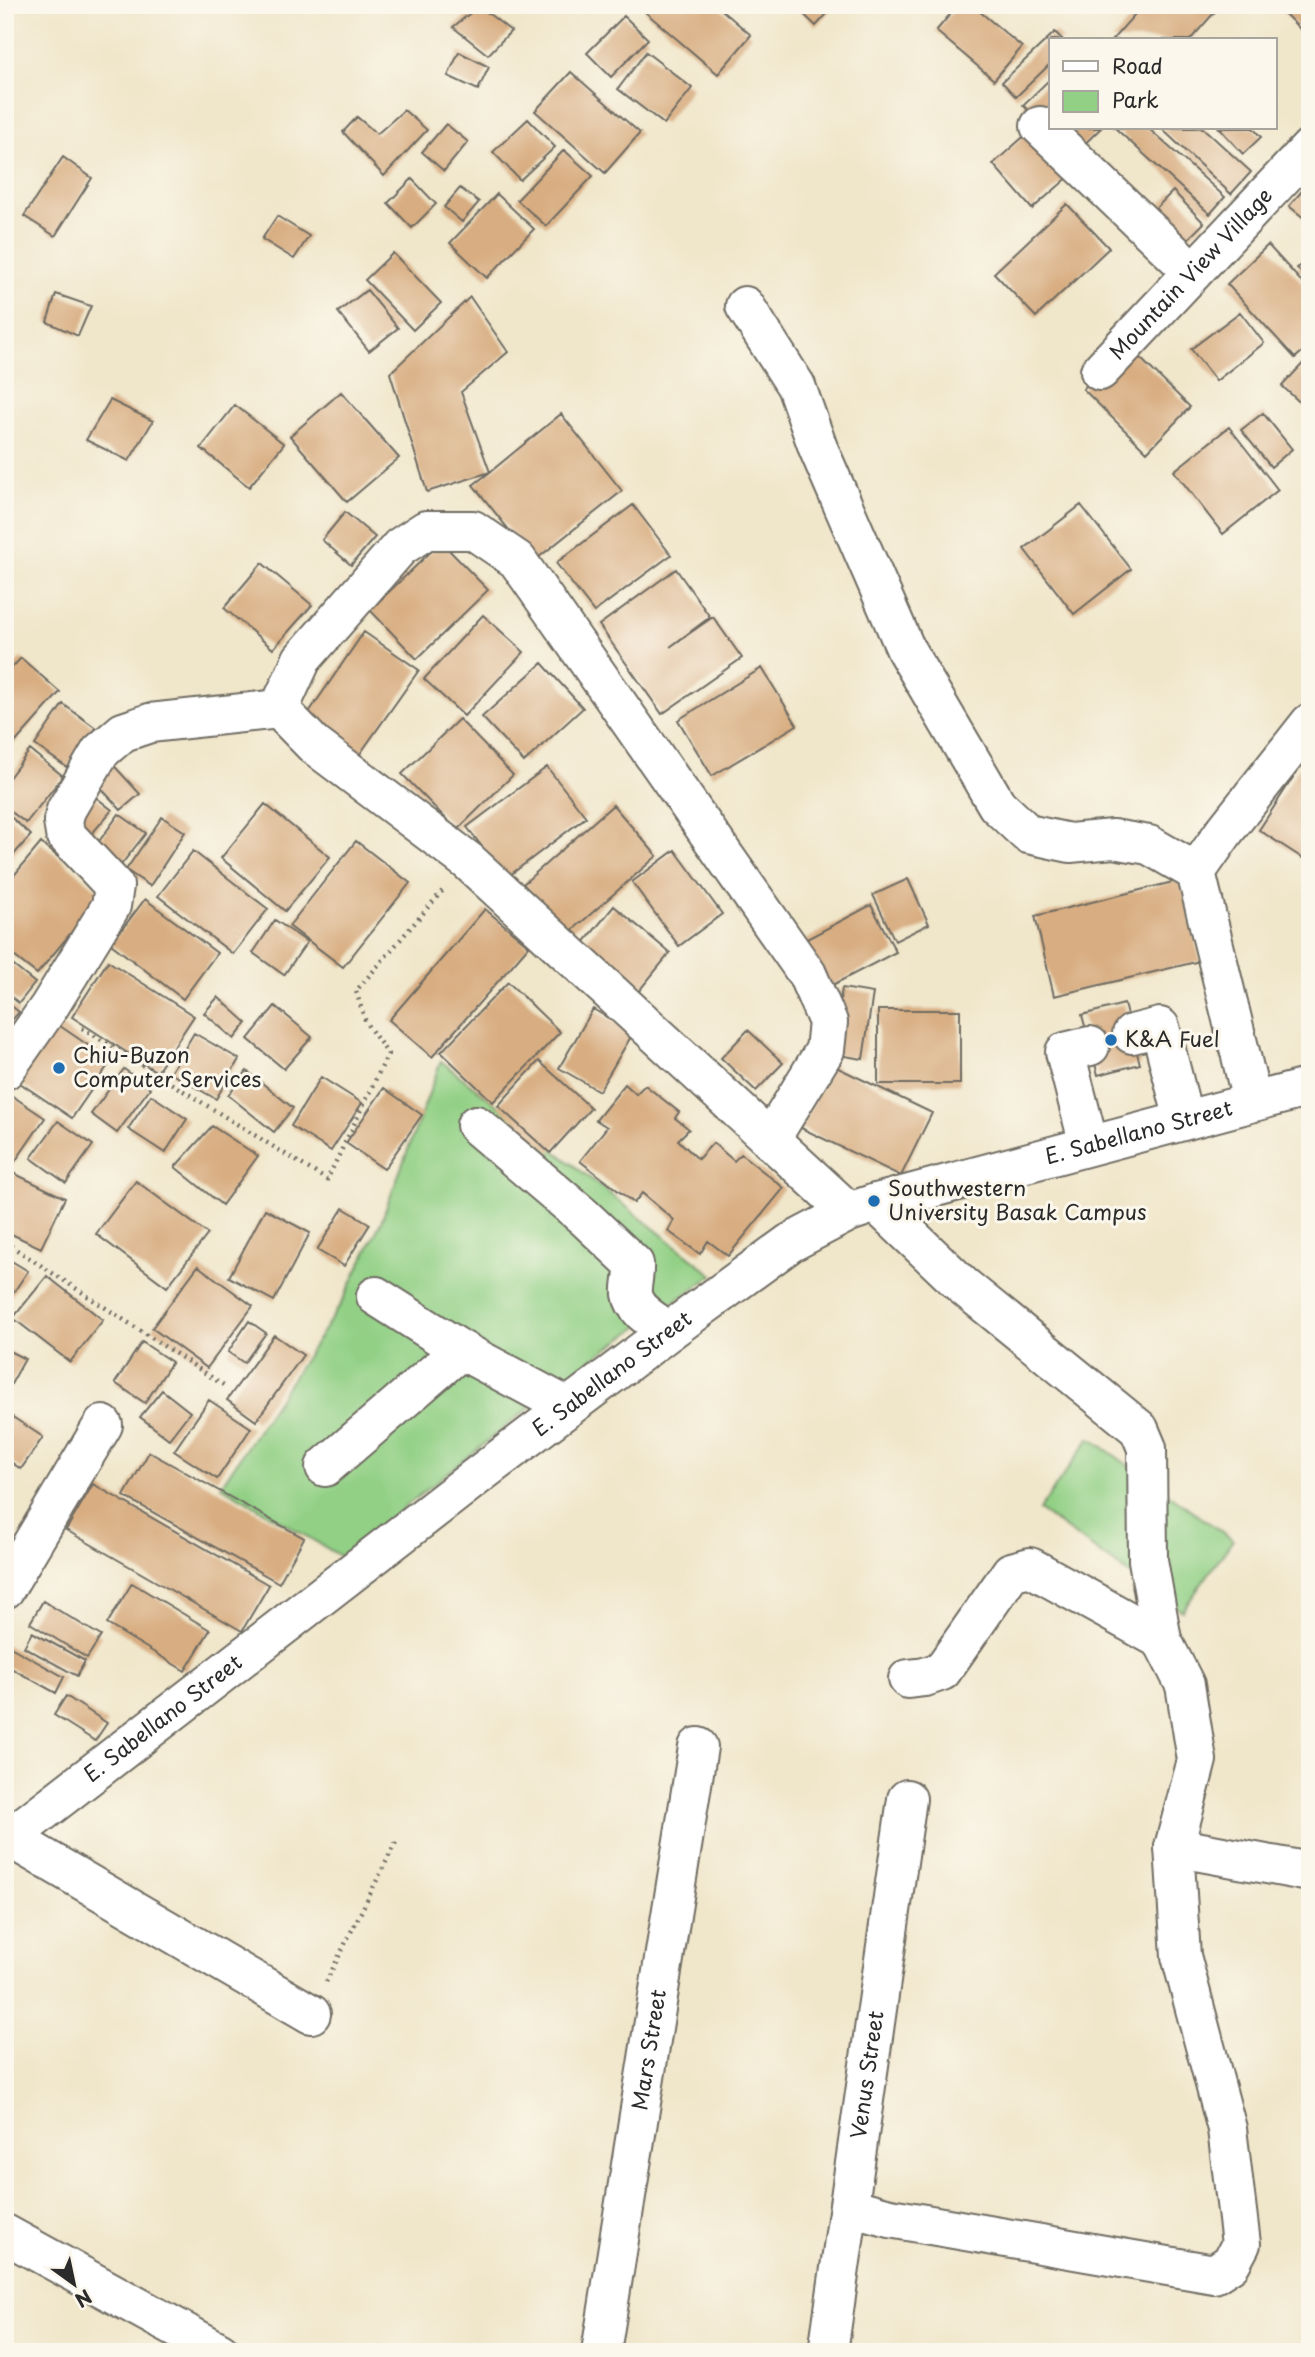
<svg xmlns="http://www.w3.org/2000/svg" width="1315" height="2357" viewBox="0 0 1315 2357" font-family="'Playpen Sans',sans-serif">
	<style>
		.green { fill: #92d085; stroke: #5e7e58; stroke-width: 2 }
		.building { fill: #d8ad81 }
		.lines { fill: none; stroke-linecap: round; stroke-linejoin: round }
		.minor-casing { stroke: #706c63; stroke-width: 42 }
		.path { stroke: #706c63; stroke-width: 4.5; stroke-dasharray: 2 5; stroke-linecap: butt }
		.minor { stroke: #fff; stroke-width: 38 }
		.poi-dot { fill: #1f6fb2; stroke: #fbf7ec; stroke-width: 2.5 }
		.labels { text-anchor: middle; stroke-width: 6; stroke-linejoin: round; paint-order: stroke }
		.street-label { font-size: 21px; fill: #2b2b2b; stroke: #fbf7ec }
		.poi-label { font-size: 21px; fill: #2b2b2b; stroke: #fbf7ec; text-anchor: start }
	</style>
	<rect width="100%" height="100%" fill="#fbf7ec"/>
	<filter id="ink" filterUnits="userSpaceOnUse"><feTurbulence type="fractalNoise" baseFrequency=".0143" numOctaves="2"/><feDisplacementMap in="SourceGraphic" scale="14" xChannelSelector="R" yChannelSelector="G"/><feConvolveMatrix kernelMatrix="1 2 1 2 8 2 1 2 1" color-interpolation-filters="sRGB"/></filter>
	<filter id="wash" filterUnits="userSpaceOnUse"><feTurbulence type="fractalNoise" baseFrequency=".00686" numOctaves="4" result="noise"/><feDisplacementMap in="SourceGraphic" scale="28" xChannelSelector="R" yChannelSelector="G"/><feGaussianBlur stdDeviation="1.57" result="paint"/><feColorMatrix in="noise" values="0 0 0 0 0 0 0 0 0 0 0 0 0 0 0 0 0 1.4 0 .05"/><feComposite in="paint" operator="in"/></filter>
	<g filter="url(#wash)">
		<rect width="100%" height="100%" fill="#f0e6ca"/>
		<path class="green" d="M441,1061L713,1275L578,1369L342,1557L221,1486L341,1304L381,1222Z
			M1090,1438L1233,1540L1182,1611L1039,1510Z"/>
		<g id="blocks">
			<path class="building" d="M651,5H716L751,35L718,74L645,12Z
				M794,5H835L816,26Z
				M958,5H972L1022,47L994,80L936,31Z
				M1143,5H1221L1190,40H1112Z
				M1276,5H1310V39Z
				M479,6L511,31L488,55L453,27Z
				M624,16L648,39L611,77L587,53Z
				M1055,32L1063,40H1051V63L1016,97L1002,82Z
				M459,52L489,67L478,90L448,76Z
				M646,52L692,88L664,124L618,89Z
				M571,72L640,133L605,173L535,111Z
				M1051,78V128H1101L1072,156L1023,105Z
				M404,110L427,130L384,176L343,132L357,117L377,134Z
				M528,119L555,147L520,180L493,152Z
				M446,124L468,142L444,171L422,152Z
				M1115,128H1148L1225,197L1210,214Z
				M1161,128H1203L1251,172L1231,194Z
				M1219,128H1253L1261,137L1243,154Z
				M1032,129L1071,175L1032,209L993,164Z
				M564,150L593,176L546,226L517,200Z
				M63,157L92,178L55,236L24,216Z
				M412,179L436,204L412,228L388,203Z
				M460,188L479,202L462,222L444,207Z
				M1173,191L1204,223L1179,248L1148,216Z
				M1302,191L1310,198V223L1289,206Z
				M497,194L534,229L487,278L450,243Z
				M1067,204L1109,248L1036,317L994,273Z
				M277,216L309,236L294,259L262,239Z
				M1268,245L1310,291V345L1295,358L1227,284Z
				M393,253L441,303L413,330L365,280Z
				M1310,256V281L1297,268Z
				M367,290L398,328L369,351L338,312Z
				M56,294L91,306L78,336L47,322Z
				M470,297L508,352L461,392L490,472L561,414L622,491L534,561L473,485L490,472L427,492L390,373Z
				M1240,312L1264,343L1216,381L1191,349Z
				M1127,345L1190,407L1147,452L1083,389Z
				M1307,359L1310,361V402L1305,407L1282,386Z
				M341,392L399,458L347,502L290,436Z
				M110,400L153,421L129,461L86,440Z
				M235,405L284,444L249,487L201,448Z
				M1263,413L1292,449L1271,467L1241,430Z
				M1229,427L1278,490L1223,534L1174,471Z
				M633,505L671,555L594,612L556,563Z
				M1081,505L1131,569L1074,614L1024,549Z
				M345,512L375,537L351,565L322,540Z
				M441,542L488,590L417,659L370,610Z
				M262,563L312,605L273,649L224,608Z
				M676,569L710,617L670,647L713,617L742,658L662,714L599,625Z
				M483,615L524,652L464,716L424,679Z
				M364,632L419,670L357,758L303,721Z
				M21,658L60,692L13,745L5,738V675Z
				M542,663L583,708L524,762L482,717Z
				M762,668L797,725L712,776L678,720Z
				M63,704L96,728L68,768L35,745Z
				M459,719L513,775L457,830L402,774Z
				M30,750L63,776L26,823L5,807V783Z
				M107,758L140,794L121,810L89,775Z
				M1301,765L1310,771V863L1259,830Z
				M547,767L586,817L506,878L467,827Z
				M93,795L112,810L90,836L72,820Z
				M265,804L330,857L285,911L221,858Z
				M613,805L657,856L568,934L523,884Z
				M5,812L31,835L10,859L5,855Z
				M119,814L146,833L117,870L92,851Z
				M162,817L185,832L150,886L126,870Z
				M356,841L410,883L343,967L289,926Z
				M41,843L103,894L37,974L5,949V886Z
				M675,850L722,914L679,946L632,882Z
				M193,851L268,909L233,954L158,896Z
				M908,879L929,924L895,941L873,895Z
				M1181,880L1200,961L1054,996L1035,916Z
				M145,899L217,953L183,999L111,944Z
				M871,905L896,952L829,987L805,940Z
				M614,906L670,953L638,992L582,945Z
				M485,909L529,946L432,1057L389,1020Z
				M275,920L307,942L284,975L253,953Z
				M108,961L194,1016L157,1072L72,1017Z
				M10,963L35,983L19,1003L5,992V968Z
				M508,982L560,1032L493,1102L441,1052Z
				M842,988L873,993L863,1059L832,1054Z
				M218,997L247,1023L234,1039L204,1013Z
				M5,1001L19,1012L5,1028Z
				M1124,1004L1140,1064L1098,1075L1082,1015Z
				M275,1006L312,1037L284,1069L248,1039Z
				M593,1009L633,1033L599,1091L559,1068Z
				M878,1010H960V1084H878Z
				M47,1017L111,1061L72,1118L8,1075Z
				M748,1030L783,1063L756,1091L721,1058Z
				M194,1033L239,1059L216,1099L170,1073Z
				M539,1061L591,1108L550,1153L498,1106Z
				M832,1065L932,1113L901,1176L801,1128Z
				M124,1069L150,1088L117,1133L91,1114Z
				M247,1071L293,1108L274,1132L228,1095Z
				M321,1077L362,1103L331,1151L291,1126Z
				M625,1084L636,1094L645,1085L679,1112L675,1118L689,1129L678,1140L698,1159L713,1143L734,1161L741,1154L784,1188L728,1256L708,1241L700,1254L668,1231L674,1220L642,1193L634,1203L580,1161L607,1127L596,1120Z
				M384,1088L422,1115L384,1169L346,1143Z
				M5,1091L45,1118L12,1166L5,1162Z
				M151,1095L187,1119L165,1153L128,1129Z
				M58,1121L93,1145L66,1183L31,1158Z
				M212,1126L258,1156L222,1205L175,1167Z
				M5,1169L65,1198L41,1248L5,1231Z
				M136,1181L208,1234L167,1287L96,1234Z
				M343,1208L370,1224L344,1266L317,1250Z
				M265,1209L310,1233L274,1301L229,1277Z
				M5,1257L28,1271L5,1305Z
				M198,1266L253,1306L207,1368L152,1328Z
				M47,1276L103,1320L70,1362L13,1318Z
				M249,1321L266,1333L244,1363L228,1352Z
				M274,1335L303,1355L256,1421L227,1400Z
				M142,1342L172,1362L145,1403L115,1383Z
				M5,1349L25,1359L5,1395Z
				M162,1390L190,1412L169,1439L140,1417Z
				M209,1400L251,1428L217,1479L174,1451Z
				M5,1412L43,1437L21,1469L5,1458Z
				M149,1452L304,1538L279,1583L124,1496Z
				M93,1484L269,1585L242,1631L66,1530Z
				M132,1583L210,1630L185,1671L107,1624Z
				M43,1601L101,1636L87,1658L30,1623Z
				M32,1632L85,1661L77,1676L24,1647Z
				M5,1644L64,1677L56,1693L5,1665Z
				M66,1696L107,1723L95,1741L54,1715Z"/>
		</g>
	</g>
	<g filter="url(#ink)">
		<use href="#blocks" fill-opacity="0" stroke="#706c63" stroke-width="2"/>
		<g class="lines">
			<defs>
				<g id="minor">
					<path d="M1040,126L1193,272"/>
					<path d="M745,306L796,386L818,448L906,650L997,805L1028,834L1070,843L1113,839L1149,845L1196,872L1252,1101"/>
					<path id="s1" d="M1100,371L1310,148"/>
					<path d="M1196,872L1224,832L1310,723"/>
					<path d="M1132,1034L1160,1027L1184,1120"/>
					<path d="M5,1070L49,1007L111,906L114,886L65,834L63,821L66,810L100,752L123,732L150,723L279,709"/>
					<path d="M476,1125L584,1217L634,1264C635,1274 631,1285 632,1294C635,1312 655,1321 669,1331"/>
					<path d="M770,1140L825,1050L828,1022L807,974L517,560L473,530H426L400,547L302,659L279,709L314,745L468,861L849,1212"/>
					<path d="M1089,1145L1065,1052L1090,1046"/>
					<path d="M876,1203L962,1285L1139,1429L1147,1448L1148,1560L1162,1640L1185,1685L1197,1760L1174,1847L1310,1872"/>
					<path d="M376,1296L461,1350L568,1407"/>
					<path d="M325,1467L461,1350"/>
					<path d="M5,1589L103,1425"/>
					<path d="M908,1679L925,1677L942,1671L1011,1572L1030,1567L1162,1640"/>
					<path d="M5,1835L311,2014"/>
					<path id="s2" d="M5,1841L477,1476L669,1331L790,1243L849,1212L876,1203L1310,1087"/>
					<path d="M849,2207L890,2218L1214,2274L1231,2263L1241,2244L1227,2129L1181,1956L1174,1847"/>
					<path d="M5,2234L220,2352"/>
					<path id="s3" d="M601,2352L698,1747"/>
					<path id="s4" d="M828,2352L907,1799"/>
				</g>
			</defs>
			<use href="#minor" class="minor-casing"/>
			<path class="path" d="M82,1028L327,1180L388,1054L366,1023L356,991L444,889
				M5,1242L225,1386
				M326,1982L396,1842"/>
			<use href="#minor" class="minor"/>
		</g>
	</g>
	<g class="poi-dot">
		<circle cx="1111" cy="1040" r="7"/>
		<circle cx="59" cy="1068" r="7"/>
		<circle cx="874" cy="1201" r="7"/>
	</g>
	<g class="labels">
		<g class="street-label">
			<text dy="7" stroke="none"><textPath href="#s1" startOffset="133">Mountain View Village</textPath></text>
			<text dy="7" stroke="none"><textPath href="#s2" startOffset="1354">E. Sabellano Street</textPath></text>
			<text dy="7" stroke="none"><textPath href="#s2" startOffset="766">E. Sabellano Street</textPath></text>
			<text dy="7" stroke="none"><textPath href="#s2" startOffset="200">E. Sabellano Street</textPath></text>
			<text dy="7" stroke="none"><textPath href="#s3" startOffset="306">Mars Street</textPath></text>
			<text dy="7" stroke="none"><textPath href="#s4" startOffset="280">Venus Street</textPath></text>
		</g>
		<g class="poi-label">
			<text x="1125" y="1047">K&amp;A Fuel</text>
			<text x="73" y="1063">Chiu-Buzon<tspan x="73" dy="24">Computer Services</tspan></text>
			<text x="888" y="1196">Southwestern<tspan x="888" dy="24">University Basak Campus</tspan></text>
		</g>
	</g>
	<rect width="1315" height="2357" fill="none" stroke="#fbf7ec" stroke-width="28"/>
	<rect x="1049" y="38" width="228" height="91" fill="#fbf7ec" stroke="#a8a59f" stroke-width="2"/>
	<rect x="1063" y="61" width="35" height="10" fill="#ffffff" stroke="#a8a59f" stroke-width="2"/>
	<text x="1112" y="74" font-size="21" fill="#2b2b2b">Road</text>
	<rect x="1063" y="91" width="35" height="21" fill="#92d085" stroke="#a8a59f" stroke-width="2"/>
	<text x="1112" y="108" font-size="21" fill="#2b2b2b">Park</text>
	<g transform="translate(74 2284) rotate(147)" stroke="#fbf7ec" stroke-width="5" paint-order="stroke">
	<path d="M0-5L12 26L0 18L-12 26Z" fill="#2b2b2b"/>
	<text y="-10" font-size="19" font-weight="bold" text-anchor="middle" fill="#2b2b2b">N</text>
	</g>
</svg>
